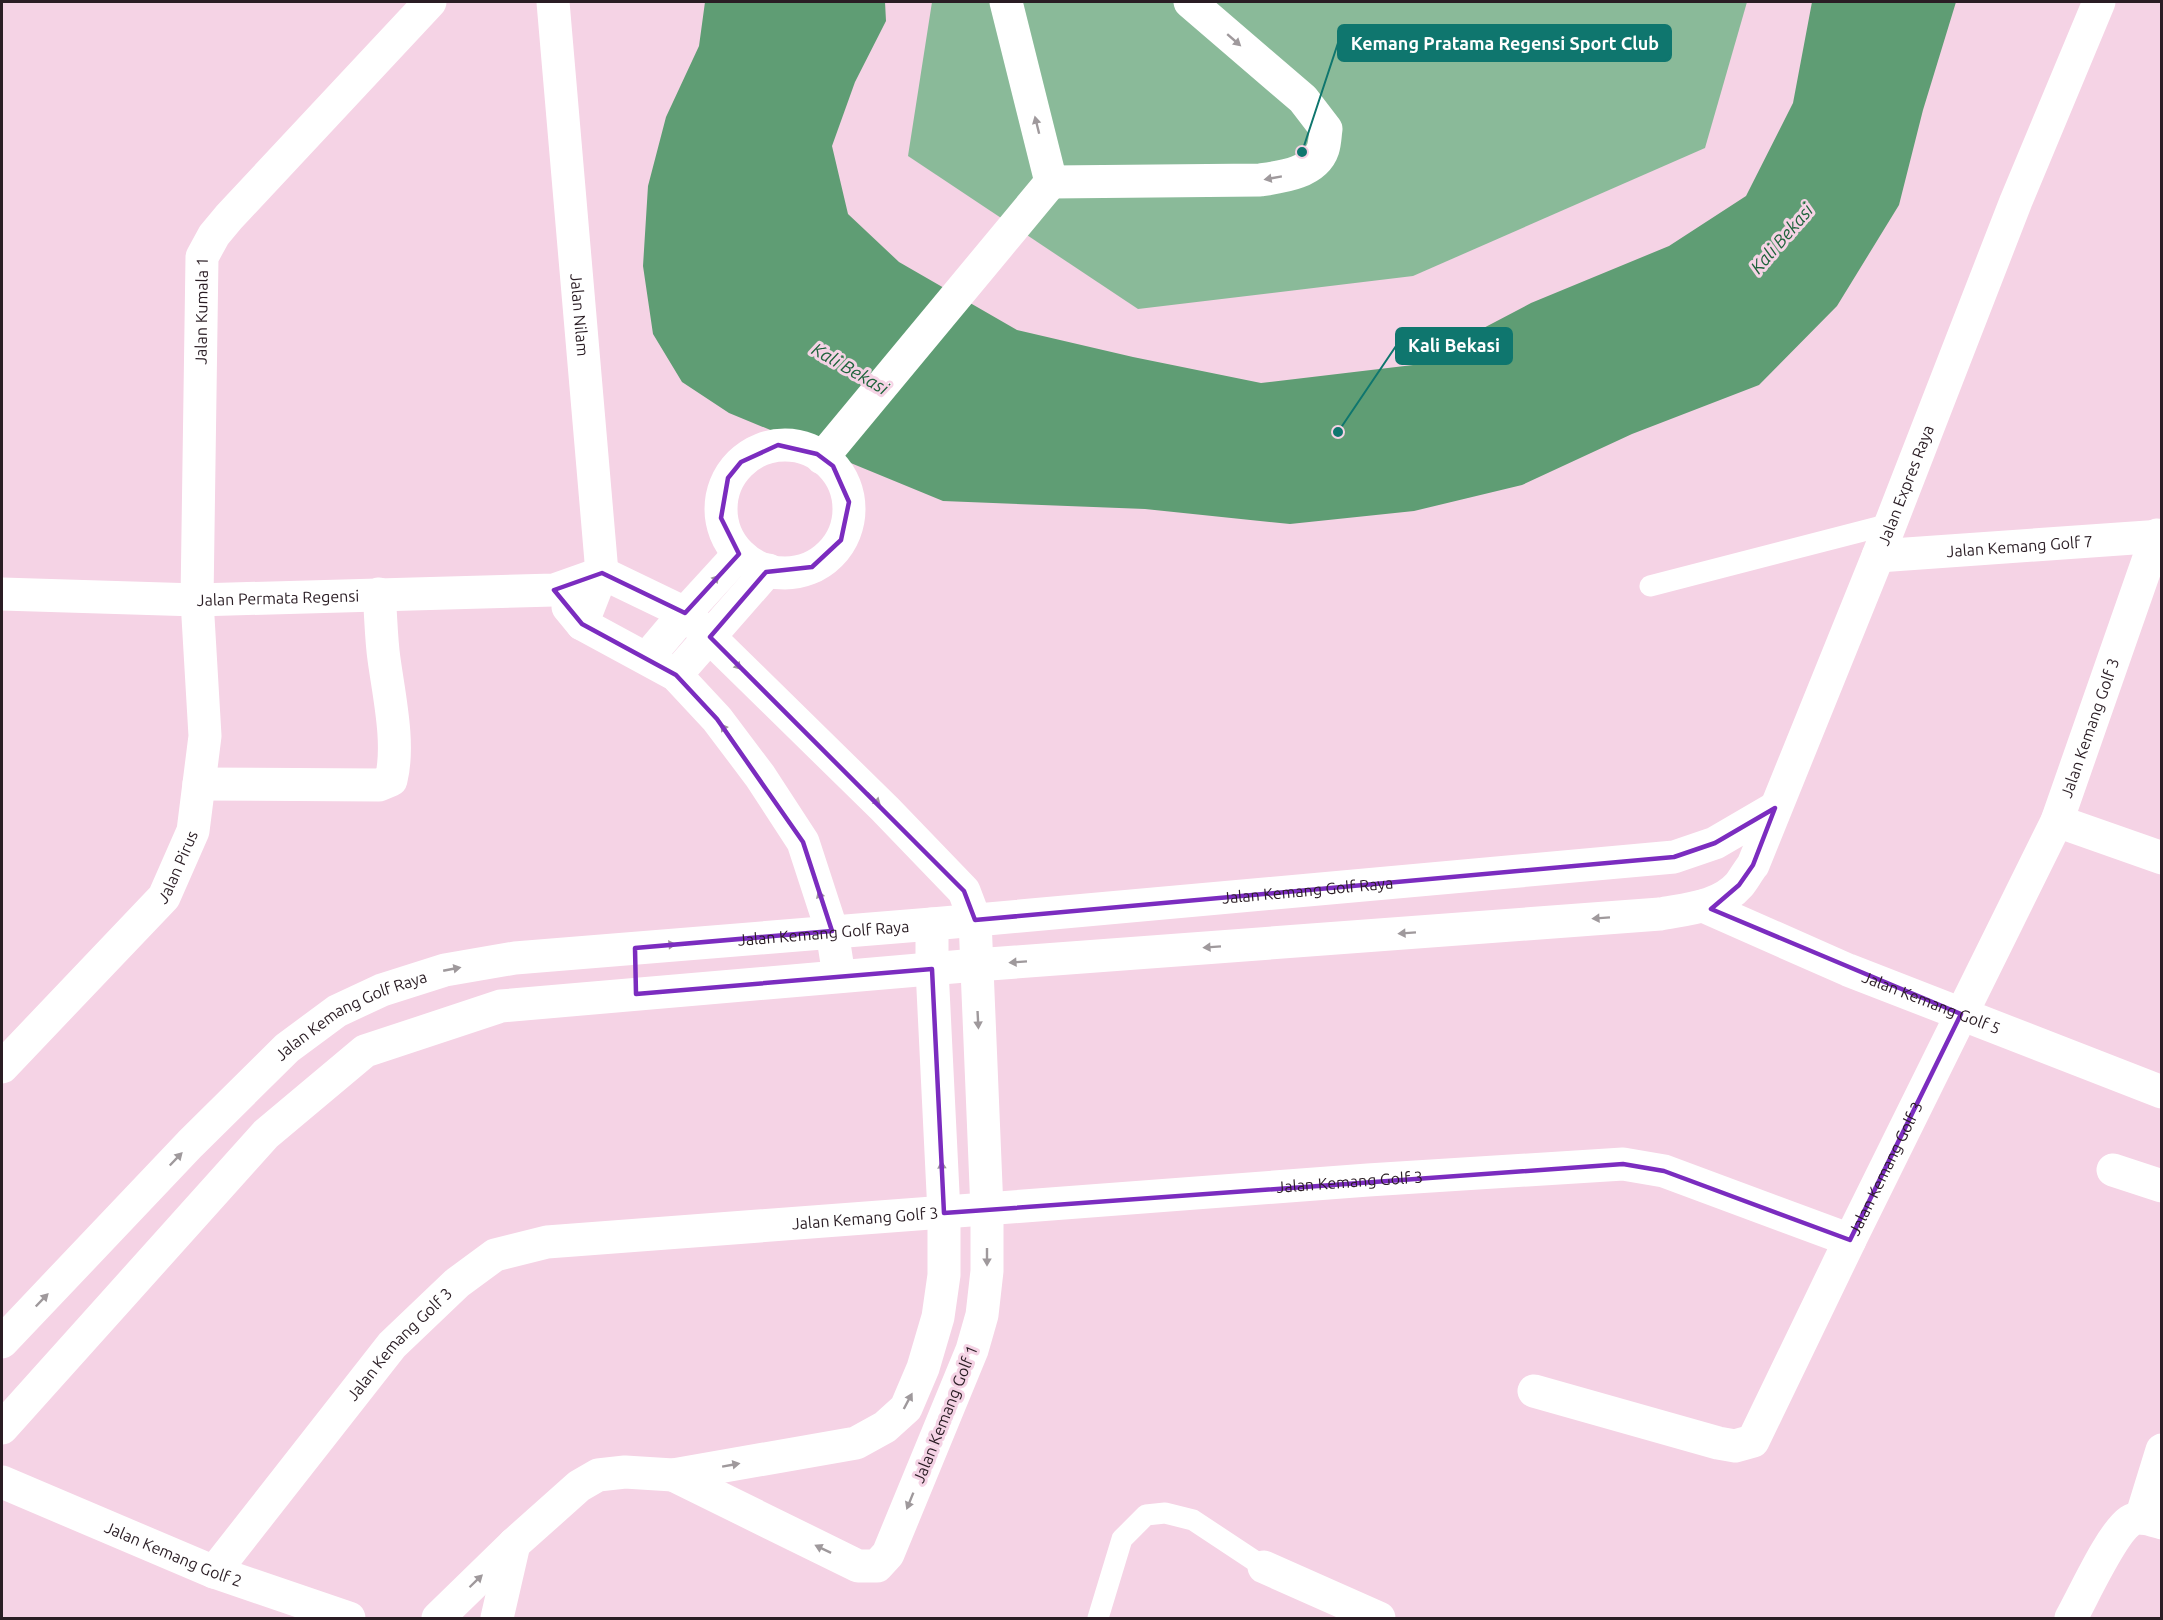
<svg xmlns="http://www.w3.org/2000/svg" width="2163" height="1620" viewBox="0 0 2163 1620" font-family="Ubuntu,sans-serif">
	<style>
		.green { fill: #8aba99 }
		.water { fill: #5f9d74 }
		.lines { fill: none; stroke-linecap: round; stroke-linejoin: round }
		.service { stroke: #fff; stroke-width: 21 }
		.minor { stroke: #fff; stroke-width: 33 }
		.tertiary { stroke: #fff; stroke-width: 33 }
		.oneway { fill: #9f999c }
		.marked { fill: none; stroke: #7b2cbf; stroke-width: 4.5; stroke-linejoin: round }
		.labels { text-anchor: middle; stroke-width: 6; stroke-linejoin: round; paint-order: stroke }
		.street-label { font-size: 16px; fill: #2a1d24; stroke: #f5d3e5 }
		.water-label { font-size: 18px; font-style: italic; fill: #1e633b; stroke: #f5d3e5 }
		.leader { fill: none; stroke: #0f766e; stroke-width: 2 }
		.callout-dot { fill: #0f766e; stroke: #f5d3e5; stroke-width: 2 }
		.callout { fill: #0f766e; stroke: #0f766e; stroke-width: 2 }
		.callout-label { font-size: 18px; text-anchor: middle; font-weight: bold; fill: #fff }
	</style>
	<rect width="100%" height="100%" fill="#f5d3e5"/>
	<path class="green" d="M932,2H1747L1705,148L1413,276L1138,309L908,156Z"/>
	<path class="water" d="M705,2H885L886,21L855,82L832,146L848,214L899,262L1017,330L1133,357L1261,383L1413,365L1531,303L1669,246L1746,196L1793,103L1812,2H1956L1923,110L1899,205L1837,306L1759,385L1632,434L1522,485L1414,511L1290,524L1145,509L943,501L729,413L682,382L653,334L643,266L648,186L666,117L699,46Z"/>
	<g class="lines">
		<path class="service" d="M1650,586L1890,524
			M1098,1618L1122,1539L1146,1515L1165,1513L1193,1520L1264,1567"/>
		<g class="minor">
			<path id="s1" d="M553,2L602,573L582,624"/>
			<path d="M1006,2L1051,182"/>
			<path d="M1051,182L1260,180C1281,177 1315,173 1323,149C1325,143 1325,136 1326,129L1303,99L1190,2"/>
			<circle cx="785" cy="509" r="64"/>
			<path d="M822,458L1051,182"/>
			<path id="s2" d="M1878,556L2162,536"/>
			<path id="s3" d="M2,594L197,600L554,590L602,573L685,613L885,809L964,891L975,920L987,1210V1271L982,1315L972,1350L888,1554L877,1566H858L673,1475"/>
			<path d="M568,607L582,624L676,675L717,719L760,776L803,842L832,931L839,976"/>
			<path d="M647,658L685,613L739,554"/>
			<path d="M676,675L768,570"/>
			<path d="M199,784L379,785L391,780C400,744 389,696 384,659C381,638 381,616 379,594"/>
			<path d="M2057,821L2162,858"/>
			<path id="s4" d="M1703,906L1848,970L2162,1092"/>
			<path id="s5" d="M2,1067L164,897L193,831L205,736L197,600L202,257L214,235L229,217L430,2"/>
			<path d="M2113,1170L2162,1186"/>
			<path d="M1534,1391L1718,1443L1735,1446L1753,1441L1850,1240"/>
			<path id="s6" d="M2,1482L214,1572L349,1618"/>
			<path d="M2141,1518L2162,1450"/>
			<path d="M1264,1567L1379,1618"/>
			<path id="s7" d="M214,1572L392,1345L457,1283L495,1255L547,1242L1368,1180L1623,1164L1664,1171L1850,1240L2057,821L2157,535"/>
			<path d="M438,1618L514,1544L579,1486L598,1475L625,1472L673,1475L856,1443L885,1427L906,1408L923,1368L938,1317L944,1275V1213L932,969V924"/>
			<path d="M497,1618L514,1544"/>
			<path d="M2071,1618C2083,1597 2111,1534 2130,1521C2139,1515 2152,1520 2162,1523"/>
		</g>
		<g class="tertiary">
			<path id="s8" d="M2,1342L190,1144L287,1048L337,1011L382,990L445,970L515,958L932,924L1674,857L1715,843L1775,808"/>
			<path id="s9" d="M2,1428L266,1134L365,1051L501,1006L976,965L1660,914C1686,909 1720,907 1739,885C1744,879 1748,871 1753,865L1878,556L2016,201L2099,2"/>
		</g>
	</g>
	<defs><path id="oneway-solid" d="M-6-.8H1V-3.2L6.5 0L1 3.2V.8H-6Z" transform="scale(1.5)"/></defs>
	<g class="oneway">
		<use href="#oneway-solid" transform="translate(1234 40) rotate(41)"/>
		<use href="#oneway-solid" transform="translate(1037 125) rotate(-104)"/>
		<use href="#oneway-solid" transform="translate(1273 178) rotate(170)"/>
		<use href="#oneway-solid" transform="translate(713 582) rotate(-48)"/>
		<use href="#oneway-solid" transform="translate(735 663) rotate(45)"/>
		<use href="#oneway-solid" transform="translate(726 731) rotate(-127)"/>
		<use href="#oneway-solid" transform="translate(874 799) rotate(44)"/>
		<use href="#oneway-solid" transform="translate(821 899) rotate(-108)"/>
		<use href="#oneway-solid" transform="translate(1601 918) rotate(176)"/>
		<use href="#oneway-solid" transform="translate(1407 933) rotate(176)"/>
		<use href="#oneway-solid" transform="translate(667 945) rotate(-5)"/>
		<use href="#oneway-solid" transform="translate(1212 947) rotate(176)"/>
		<use href="#oneway-solid" transform="translate(1018 962) rotate(176)"/>
		<use href="#oneway-solid" transform="translate(452 969) rotate(-11)"/>
		<use href="#oneway-solid" transform="translate(978 1020) rotate(87)"/>
		<use href="#oneway-solid" transform="translate(176 1159) rotate(-46)"/>
		<use href="#oneway-solid" transform="translate(942 1170) rotate(-93)"/>
		<use href="#oneway-solid" transform="translate(987 1257) rotate(90)"/>
		<use href="#oneway-solid" transform="translate(42 1300) rotate(-46)"/>
		<use href="#oneway-solid" transform="translate(908 1401) rotate(-62)"/>
		<use href="#oneway-solid" transform="translate(731 1465) rotate(-10)"/>
		<use href="#oneway-solid" transform="translate(910 1501) rotate(112)"/>
		<use href="#oneway-solid" transform="translate(823 1549) rotate(-154)"/>
		<use href="#oneway-solid" transform="translate(476 1581) rotate(-44)"/>
	</g>
	<path class="marked" d="M778,445L817,454L833,466L849,502L841,540L812,567L766,572L710,637L964,891L975,920L1674,857L1715,843L1775,808L1753,865L1739,885L1711,909L1961,1014L1850,1240L1664,1171L1623,1164L944,1213L932,969L636,994L635,948L832,931L803,842L717,719L676,675L582,624L554,590L602,573L685,613L739,554L721,518L728,478L741,462Z"/>
	<g class="labels">
		<g class="street-label">
			<text dy="6" stroke="none"><textPath href="#s5" startOffset="828">Jalan Kumala 1</textPath></text>
			<text dy="6" stroke="none"><textPath href="#s1" startOffset="314">Jalan Nilam</textPath></text>
			<text dy="6" stroke="none"><textPath href="#s9" startOffset="2350">Jalan Expres Raya</textPath></text>
			<text dy="6" stroke="none"><textPath href="#s2" startOffset="142">Jalan Kemang Golf 7</textPath></text>
			<text dy="6" stroke="none"><textPath href="#s3" startOffset="276">Jalan Permata Regensi</textPath></text>
			<text dy="6" stroke="none"><textPath href="#s7" startOffset="2364">Jalan Kemang Golf 3</textPath></text>
			<text dy="6" stroke="none"><textPath href="#s5" startOffset="268">Jalan Pirus</textPath></text>
			<text dy="6" stroke="none"><textPath href="#s8" startOffset="1454">Jalan Kemang Golf Raya</textPath></text>
			<text dy="6" stroke="none"><textPath href="#s8" startOffset="968">Jalan Kemang Golf Raya</textPath></text>
			<text dy="6" stroke="none"><textPath href="#s4" startOffset="248">Jalan Kemang Golf 5</textPath></text>
			<text dy="6" stroke="none"><textPath href="#s8" startOffset="482">Jalan Kemang Golf Raya</textPath></text>
			<text dy="6" stroke="none"><textPath href="#s7" startOffset="1878">Jalan Kemang Golf 3</textPath></text>
			<text dy="6" stroke="none"><textPath href="#s7" startOffset="1284">Jalan Kemang Golf 3</textPath></text>
			<text dy="6" stroke="none"><textPath href="#s7" startOffset="798">Jalan Kemang Golf 3</textPath></text>
			<text dy="6" stroke="none"><textPath href="#s7" startOffset="294">Jalan Kemang Golf 3</textPath></text>
			<text transform="translate(945 1414) rotate(-68)" y="6">Jalan Kemang Golf 1</text>
			<text dy="6" stroke="none"><textPath href="#s6" startOffset="186">Jalan Kemang Golf 2</textPath></text>
		</g>
		<g class="water-label">
			<text transform="translate(1782 239) rotate(-49)" y="6">Kali Bekasi</text>
			<text transform="translate(850 369) rotate(30)" y="6">Kali Bekasi</text>
		</g>
	</g>
	<path class="leader" d="M1302 152L1338 43M1338 432L1396 346"/>
	<g class="callout-dot">
		<circle cx="1302" cy="152" r="6"/>
		<circle cx="1338" cy="432" r="6"/>
	</g>
	<g class="callout">
		<rect x="1338" y="25" width="333" height="36" rx="6"/>
		<rect x="1396" y="328" width="116" height="36" rx="6"/>
	</g>
	<g class="callout-label">
		<text x="1505" y="50">Kemang Pratama Regensi Sport Club</text>
		<text x="1454" y="352">Kali Bekasi</text>
	</g>
	<rect width="2163" height="1620" fill="none" stroke="#2a1d24" stroke-width="6"/>
</svg>
